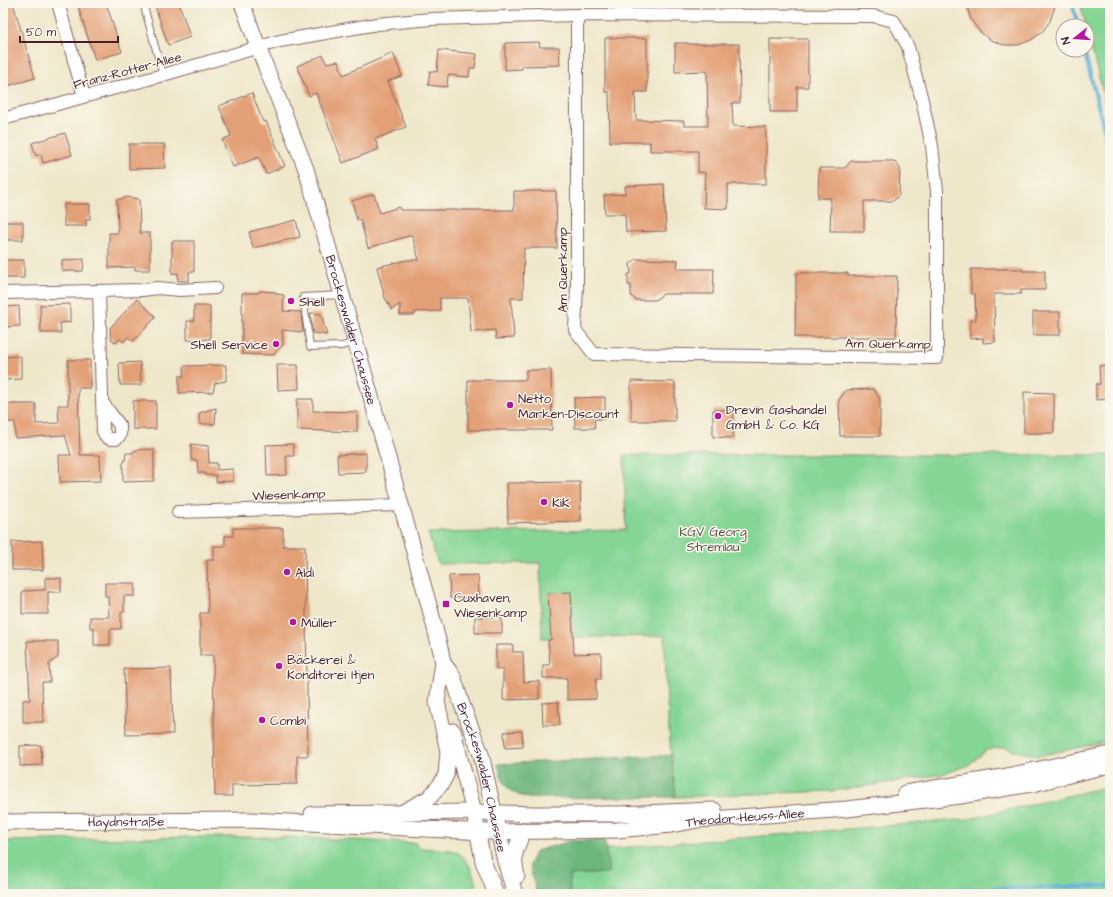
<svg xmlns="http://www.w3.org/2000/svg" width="1113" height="897" viewBox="0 0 1113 897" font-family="'Architects Daughter',sans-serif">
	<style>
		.green { fill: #85d595; stroke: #687a60 }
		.forest { fill: #6cb67e; stroke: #5b6a54 }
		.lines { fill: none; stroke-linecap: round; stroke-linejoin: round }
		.stream { stroke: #59aed5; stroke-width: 4 }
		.building { fill: #e3a077 }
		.service-casing { stroke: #846563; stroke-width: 8 }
		.minor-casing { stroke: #846563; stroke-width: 14 }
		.tertiary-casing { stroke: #846563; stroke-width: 17 }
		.service { stroke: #fff; stroke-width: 6 }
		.minor { stroke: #fff; stroke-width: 12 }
		.tertiary { stroke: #fff; stroke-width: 15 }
		.poi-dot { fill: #b5179e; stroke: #fbf7ec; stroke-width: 1.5 }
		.labels { text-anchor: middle; stroke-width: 3; stroke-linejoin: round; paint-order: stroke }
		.street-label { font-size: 13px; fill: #4a1f2b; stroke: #fbf7ec }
		.poi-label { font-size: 13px; fill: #4a1f2b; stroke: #fbf7ec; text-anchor: start }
		.park-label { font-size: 13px; fill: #5c564b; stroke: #fbf7ec }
	</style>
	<rect width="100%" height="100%" fill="#fbf7ec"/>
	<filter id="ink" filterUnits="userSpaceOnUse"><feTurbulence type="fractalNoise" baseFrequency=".025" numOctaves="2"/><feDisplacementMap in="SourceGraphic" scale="8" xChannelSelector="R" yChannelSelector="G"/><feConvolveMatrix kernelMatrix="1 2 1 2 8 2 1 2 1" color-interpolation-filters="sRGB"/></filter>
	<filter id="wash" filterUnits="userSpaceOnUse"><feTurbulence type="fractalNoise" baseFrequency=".012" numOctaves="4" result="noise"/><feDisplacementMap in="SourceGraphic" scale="16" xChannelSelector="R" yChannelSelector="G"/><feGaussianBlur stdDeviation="0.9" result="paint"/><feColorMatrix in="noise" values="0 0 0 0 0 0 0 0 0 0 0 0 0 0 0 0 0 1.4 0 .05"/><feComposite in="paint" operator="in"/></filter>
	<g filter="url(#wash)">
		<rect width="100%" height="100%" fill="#efe7ca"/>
		<path class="green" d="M1080,3H1110V121Z
			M624,455H1110V741L1038,756L1016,751L1004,747L987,750L967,766L939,775L833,791L676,797C669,743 665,690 665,636L542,638L540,563L438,564L428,533L626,530Z
			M1110,786V894H570L569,875L608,873L605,849L969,819Z
			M186,837H288L416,843L420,848C430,849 450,848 458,853C471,860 475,880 478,894H3V841Z"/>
		<path class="forest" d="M671,755L676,797L528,798C506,792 503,785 498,764Z
			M605,840L609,873L569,875L570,894H537L529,865L536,851L570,841Z"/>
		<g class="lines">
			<path class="stream" d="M1072,3L1078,26
				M1084,50L1110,152
				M763,894L1110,886"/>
		</g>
		<g id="blocks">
			<path class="building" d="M3,3H13L35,78L7,86L3,71Z
				M77,3H106L122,52L95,60Z
				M154,3H179L190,37L168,45Z
				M966,3H1056L1050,21L1042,32L1031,40L1018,45H1004L991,40L980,32L971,20Z
				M605,38H647V92H635L636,120L684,121V126H708L707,71L675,72V43H688V44H739L740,103H732L733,126L766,127V184H728V209L704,208L705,173L698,172V151H650V142H610L609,92H605Z
				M770,39H808V87H797V112H770Z
				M539,42L540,47H559L560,65L522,66V69L505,70V43Z
				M439,50L477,54L475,68H470L469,77L448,75L447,87L428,85L430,71L437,72Z
				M393,53L402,76L388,81L406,127L375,139L379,149L343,163L316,93L309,96L297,66L323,55L326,63L338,61L343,75Z
				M252,93L263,122L266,121L285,166L266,174L259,157L233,167L222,140L231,136L219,106Z
				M65,133L72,155L43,163L41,154L36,156L32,143Z
				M129,144H164L165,168L129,169Z
				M851,161H894L900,168L899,195L893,201H864V231H830L831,198H818L819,168H845Z
				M664,184L666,231L626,232L625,214H605L604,195L625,194V186Z
				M514,191H556L557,248H524L523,298H511L514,338L496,339L495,330L471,332L468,298H440V311L415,312V315H400V304L392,310L385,298L377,267L407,260H419L412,235L368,248L360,219L357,220L352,201L374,194L380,213L399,207L400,210H514Z
				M126,197L139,199L140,233H150V270H135V267L109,268V233H118L117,199H123Z
				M64,204H90V219H86V226H64Z
				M296,220L300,237L253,248L249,232Z
				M3,222H23V240H3Z
				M172,241H194V272H189V281H178V273L172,274Z
				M84,259L83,271H62V260Z
				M636,259L678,260L677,269H714L713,294H663L655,300H636L631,296V285H628V274H631L630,264Z
				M3,260H24V278H3Z
				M971,269H1022V271H1045V290H1021V294H994L995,342L983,343V338L970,339V320H976L975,294H971Z
				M796,273H848V276H897L896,337H795Z
				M259,291L276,292V294L284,295L283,311L301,312L303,332L282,330L283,344L273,355L242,354V293H258Z
				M137,299L156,317L133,341L128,337L123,342L120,339L116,343L111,339L110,328Z
				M70,304V322L60,323L61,333H41L40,305Z
				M19,306L20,326L3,327V307Z
				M194,306H210V339L187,340V321H194Z
				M1033,312H1060V335H1033Z
				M310,313L321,314L327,335L313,333Z
				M21,356V379L3,380V357Z
				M68,360H90V388H78L80,455H100L101,481L60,482L59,455H71L65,435L15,438V422H3V404H36V424L59,423L58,405H68Z
				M140,362L141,385H120L119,363Z
				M226,365V381L215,383L213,392L179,393V376H184V366Z
				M277,365H298L299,389L278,390Z
				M1110,365V389H1108V399L1096,400V384H1100L1099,366Z
				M526,370H551L552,430H468V380H526Z
				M631,381L675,382V421H631Z
				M873,389L880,399V436H840L839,400L846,390Z
				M1024,392L1054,393V433H1024Z
				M605,397V419H594L595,428H575L574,398Z
				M297,399H313V411L357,412V432L297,430Z
				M133,401H156V429H133Z
				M216,408L215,424H200L199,413Z
				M713,410H734L733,438L713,437Z
				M191,444L208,446L209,463H217V470L233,469V481L216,482V475H205V473H198L197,460H191Z
				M293,444L294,456H286L287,475L267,476L266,445Z
				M154,449V481L123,482V464L125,460L126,453H132L136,450Z
				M366,453V472L338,473L337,455Z
				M580,482L581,521L508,523L507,483Z
				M233,528H283V546H305L308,756H297V784L232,785V796H215L213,655H200V613H208L207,560H214V546H225V536H233Z
				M42,541L43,570H12V542Z
				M478,575L479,597L450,598L449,576Z
				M45,578H61V592H48V614H22V591L45,590Z
				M105,583H135V596H124V612H121V629H110V645H94V628H90V617H109L108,596H105Z
				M571,592L574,654L601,653V679H596V699L567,700V678H543V665H550L548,640H551L548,593Z
				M475,617H502V633H475Z
				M27,641H58V657L49,664L50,682H42L43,722H23V700H30Z
				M496,645H513V652H523L524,682L539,681V699L503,700V669H496Z
				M171,668L173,734L126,735L124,669Z
				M558,702L560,725H543L542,703Z
				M522,731L523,747L505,748L504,732Z
				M41,745L42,765L20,766V746Z"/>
		</g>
	</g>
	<g filter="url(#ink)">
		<use href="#blocks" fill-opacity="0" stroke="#846563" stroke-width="1"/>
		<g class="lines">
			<defs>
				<path id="service" d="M143,3L163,75
					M342,295L303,297L310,347L342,346L355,342"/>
				<path id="minor" d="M58,3L84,96
					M3,119L163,75L280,41L377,24L431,19L577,15L873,16L894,21L908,47L922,100L932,146L937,191V358L594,354L575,330L577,286V15
					M99,291L103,431L106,437L110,439H116L120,435V426L102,402
					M3,293L143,290L157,288L180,290L215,288
					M178,512L401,505"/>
				<g id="tertiary">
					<path id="s1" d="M242,3L258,47L306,169L366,379L430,609L441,652L443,663L437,702L448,751L446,775L441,784L429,798L403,812"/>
					<path id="s2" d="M443,663L453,676L461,702L481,754L505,861L515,894"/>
					<path d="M453,731L474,812L483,861L496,894"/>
					<path d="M905,793L1002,777L1110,754"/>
					<path d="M312,814L474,812L533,814H618L714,810"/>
					<path id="s3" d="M3,822L249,820L485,832L617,830L671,825L698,820L847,809L960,796L1037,783L1110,765"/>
					<path d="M517,876C512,855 515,851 523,832"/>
				</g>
			</defs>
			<use href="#service" class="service-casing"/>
			<use href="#minor" class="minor-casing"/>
			<use href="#tertiary" class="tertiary-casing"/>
			<use href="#service" class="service"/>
			<use href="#minor" class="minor"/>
			<use href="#tertiary" class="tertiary"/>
		</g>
	</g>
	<g class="poi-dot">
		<circle cx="291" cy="301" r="4"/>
		<circle cx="276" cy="344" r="4"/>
		<circle cx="510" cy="405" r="4"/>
		<circle cx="718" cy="416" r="4"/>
		<circle cx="544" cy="502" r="4"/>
		<circle cx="287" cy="572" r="4"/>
		<rect x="442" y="600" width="8" height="8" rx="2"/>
		<circle cx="293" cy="622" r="4"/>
		<circle cx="279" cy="666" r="4"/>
		<circle cx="262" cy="720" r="4"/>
	</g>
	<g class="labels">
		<g class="street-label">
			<text transform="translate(127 70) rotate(-15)" y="5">Franz-Rotter-Allee</text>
			<text transform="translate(562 270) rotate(-90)" y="5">Am Querkamp</text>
			<text dy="5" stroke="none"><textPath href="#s1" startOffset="345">Brockeswalder Chaussee</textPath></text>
			<text transform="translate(888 343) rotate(1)" y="5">Am Querkamp</text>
			<text transform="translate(289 494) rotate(-2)" y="5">Wiesenkamp</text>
			<text dy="5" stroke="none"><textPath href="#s2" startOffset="122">Brockeswalder Chaussee</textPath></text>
			<text dy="5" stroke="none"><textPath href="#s3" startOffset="743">Theodor-Heuss-Allee</textPath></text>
			<text dy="5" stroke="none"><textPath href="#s3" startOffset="123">Haydnstraße</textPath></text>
		</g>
		<g class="poi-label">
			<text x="299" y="306">Shell</text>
			<text x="268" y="349" text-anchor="end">Shell Service</text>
			<text x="518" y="403">Netto<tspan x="518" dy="15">Marken-Discount</tspan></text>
			<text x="726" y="414">Drevin Gashandel<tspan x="726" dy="15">GmbH &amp; Co. KG</tspan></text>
			<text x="552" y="507">KiK</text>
			<text x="295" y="577">Aldi</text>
			<text x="454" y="602">Cuxhaven,<tspan x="454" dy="15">Wiesenkamp</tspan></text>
			<text x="301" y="627">Müller</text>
			<text x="287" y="664">Bäckerei &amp;<tspan x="287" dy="15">Konditorei Itjen</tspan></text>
			<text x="270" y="725">Combi</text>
		</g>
		<g class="park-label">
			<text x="713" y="536">KGV Georg<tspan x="713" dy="15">Stremlau</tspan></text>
		</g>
	</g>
	<rect width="1113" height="897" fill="none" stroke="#fbf7ec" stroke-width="16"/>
	<g transform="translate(1075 38) rotate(253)"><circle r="19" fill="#fbf7ec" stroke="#b4a19f"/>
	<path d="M0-3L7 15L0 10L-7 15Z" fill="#b5179e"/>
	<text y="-6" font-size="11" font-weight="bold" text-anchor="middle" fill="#4a1f2b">N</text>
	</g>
	<path d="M20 36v6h98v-6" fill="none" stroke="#4a1f2b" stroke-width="2"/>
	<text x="26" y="36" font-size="12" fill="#4a1f2b" stroke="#fbf7ec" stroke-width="3" paint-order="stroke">50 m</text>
</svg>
